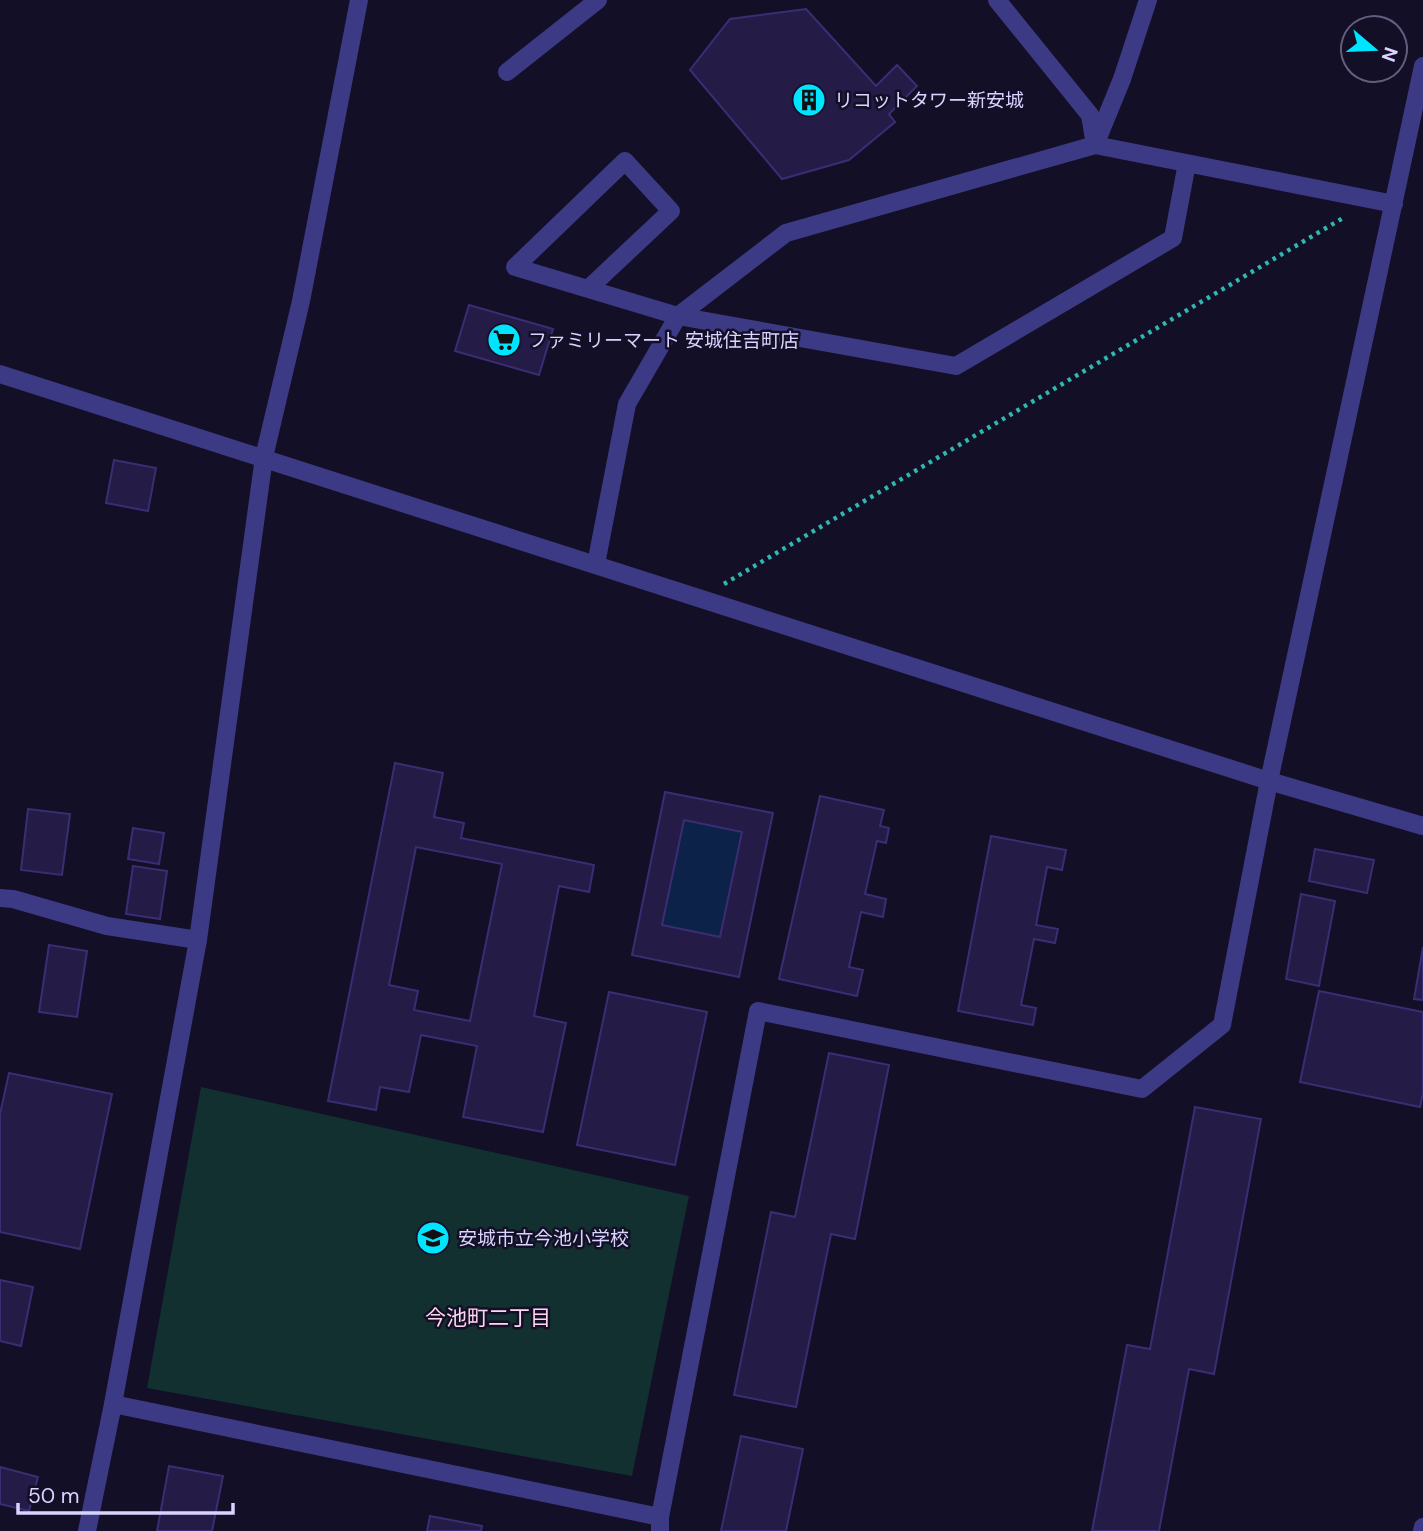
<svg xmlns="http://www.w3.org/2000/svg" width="1423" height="1531" viewBox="0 0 1423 1531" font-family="'DM Sans','Noto Sans JP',sans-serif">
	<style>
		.green { fill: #12302f }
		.water { fill: #0c2248 }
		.building { fill: #241b47; stroke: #3b2d73; stroke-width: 2; fill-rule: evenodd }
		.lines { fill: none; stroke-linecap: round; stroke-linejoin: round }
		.path { stroke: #2fb8b0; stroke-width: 4.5; stroke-dasharray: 3.5 5; stroke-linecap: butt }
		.minor { stroke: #3d3a85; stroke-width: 18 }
		.tertiary { stroke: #3d3a85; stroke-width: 18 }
		.labels { text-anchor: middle; stroke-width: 5; stroke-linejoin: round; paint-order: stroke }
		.poi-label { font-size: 19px; fill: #d9d4ff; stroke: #130f26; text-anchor: start }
		.neighbourhood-label { font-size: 21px; fill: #ffd6f0; stroke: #130f26 }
	</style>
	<rect width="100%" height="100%" fill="#130f26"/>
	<path class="green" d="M201,1087L689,1196L632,1476L147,1388Z"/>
	<path class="water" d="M684,820L742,832L720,937L662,925Z"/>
	<path class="building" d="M806,9L876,86L897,65L917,86L889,114L895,122L849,160L782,179L690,70L730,19Z
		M469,305L553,329L539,375L455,351Z
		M114,460L156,468L148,511L106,503Z
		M395,763L443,773L434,817L464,823L461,838L594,865L589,892L559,886L534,1016L566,1023L543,1132L463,1117L477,1046L421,1035L409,1092L380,1087L376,1110L328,1101ZM416,847L502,864L470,1021L414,1010L418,991L389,985Z
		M665,792L773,813L739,977L632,955ZM684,820L742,832L720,937L662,925Z
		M820,796L884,810L880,826L889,828L886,843L877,841L865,894L886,899L883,917L861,912L849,967L863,970L857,996L779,979Z
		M28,809L70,814L62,875L21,870Z
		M133,828L164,833L159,864L128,859Z
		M991,836L1066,850L1062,870L1047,867L1036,925L1058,929L1055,943L1034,939L1021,1005L1036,1008L1033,1025L958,1011Z
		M1315,849L1374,860L1367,893L1309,881Z
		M133,866L167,871L160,919L126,914Z
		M1301,894L1335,901L1319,986L1286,979Z
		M49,945L87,951L77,1017L39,1012Z
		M1423,947V1000L1414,999Z
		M1319,991L1423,1012V1093L1420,1107L1300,1082Z
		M609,992L707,1012L675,1165L577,1145Z
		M829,1053L889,1065L855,1239L831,1234L796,1407L734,1395L771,1212L795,1217Z
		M9,1073L112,1094L80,1249L0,1232V1114Z
		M1195,1107L1261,1119L1214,1374L1189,1369L1159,1531H1092L1127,1345L1150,1349Z
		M0,1280L33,1287L21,1346L0,1341Z
		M741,1436L803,1449L786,1531H721Z
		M169,1466L223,1476L212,1531H157Z
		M0,1467L38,1477L29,1511L0,1504Z
		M430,1516L482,1526L481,1531H427Z"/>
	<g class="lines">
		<path class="path" d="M724,584L1343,218"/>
		<path class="minor" d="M997,0L1090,115L1095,145
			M507,72L598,0
			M1095,145L1122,79L1148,0
			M588,289L671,211L625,161L515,267L678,316L956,366L1173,238L1187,163
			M596,564L627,404L678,316L786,233L1095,145L1394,204
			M0,898L13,899L107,926L198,940
			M113,1404L660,1517
			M660,1531V1517L758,1011L1142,1089L1222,1025L1269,781L1423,66"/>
		<path class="tertiary" d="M0,374L1269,781L1423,826
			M87,1531L113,1404L198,940L264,457L301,301L359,0
			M1422,1531L1423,1527"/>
	</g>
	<defs>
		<symbol id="building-disc" viewBox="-11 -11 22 22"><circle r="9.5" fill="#00e5ff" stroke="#130f26"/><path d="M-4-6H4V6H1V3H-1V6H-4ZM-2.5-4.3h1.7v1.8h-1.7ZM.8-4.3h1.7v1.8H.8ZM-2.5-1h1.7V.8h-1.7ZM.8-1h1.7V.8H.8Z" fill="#111"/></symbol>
		<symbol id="supermarket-disc" viewBox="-11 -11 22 22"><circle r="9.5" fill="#00e5ff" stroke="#130f26"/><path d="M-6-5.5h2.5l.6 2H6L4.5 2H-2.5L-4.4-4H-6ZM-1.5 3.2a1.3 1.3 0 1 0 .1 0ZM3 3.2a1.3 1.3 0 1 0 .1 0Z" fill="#111"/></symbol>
		<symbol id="school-disc" viewBox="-11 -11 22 22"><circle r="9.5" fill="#00e5ff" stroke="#130f26"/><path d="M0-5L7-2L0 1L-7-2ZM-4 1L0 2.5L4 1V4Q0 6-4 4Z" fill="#111"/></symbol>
	</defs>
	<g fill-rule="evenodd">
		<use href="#building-disc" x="790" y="81" width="38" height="38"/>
		<use href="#supermarket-disc" x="485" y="321" width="38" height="38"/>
		<use href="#school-disc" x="414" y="1219" width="38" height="38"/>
	</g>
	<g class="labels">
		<g class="poi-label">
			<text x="834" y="107">リコットタワー新安城</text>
			<text x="528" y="347">ファミリーマート 安城住吉町店</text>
			<text x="458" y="1245">安城市立今池小学校</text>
		</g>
		<g class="neighbourhood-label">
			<text x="488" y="1325">今池町二丁目</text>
		</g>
	</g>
	<g transform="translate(1374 49) rotate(109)"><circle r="33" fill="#130f26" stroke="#625e7d" stroke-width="2"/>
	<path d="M0-5L12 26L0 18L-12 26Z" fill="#00e5ff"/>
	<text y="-10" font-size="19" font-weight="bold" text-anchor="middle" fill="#d9d4ff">N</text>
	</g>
	<path d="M18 1503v10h215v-10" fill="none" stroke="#d9d4ff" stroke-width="3.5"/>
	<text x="28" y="1503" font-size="21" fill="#d9d4ff" stroke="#130f26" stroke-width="5" paint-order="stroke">50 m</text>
</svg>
